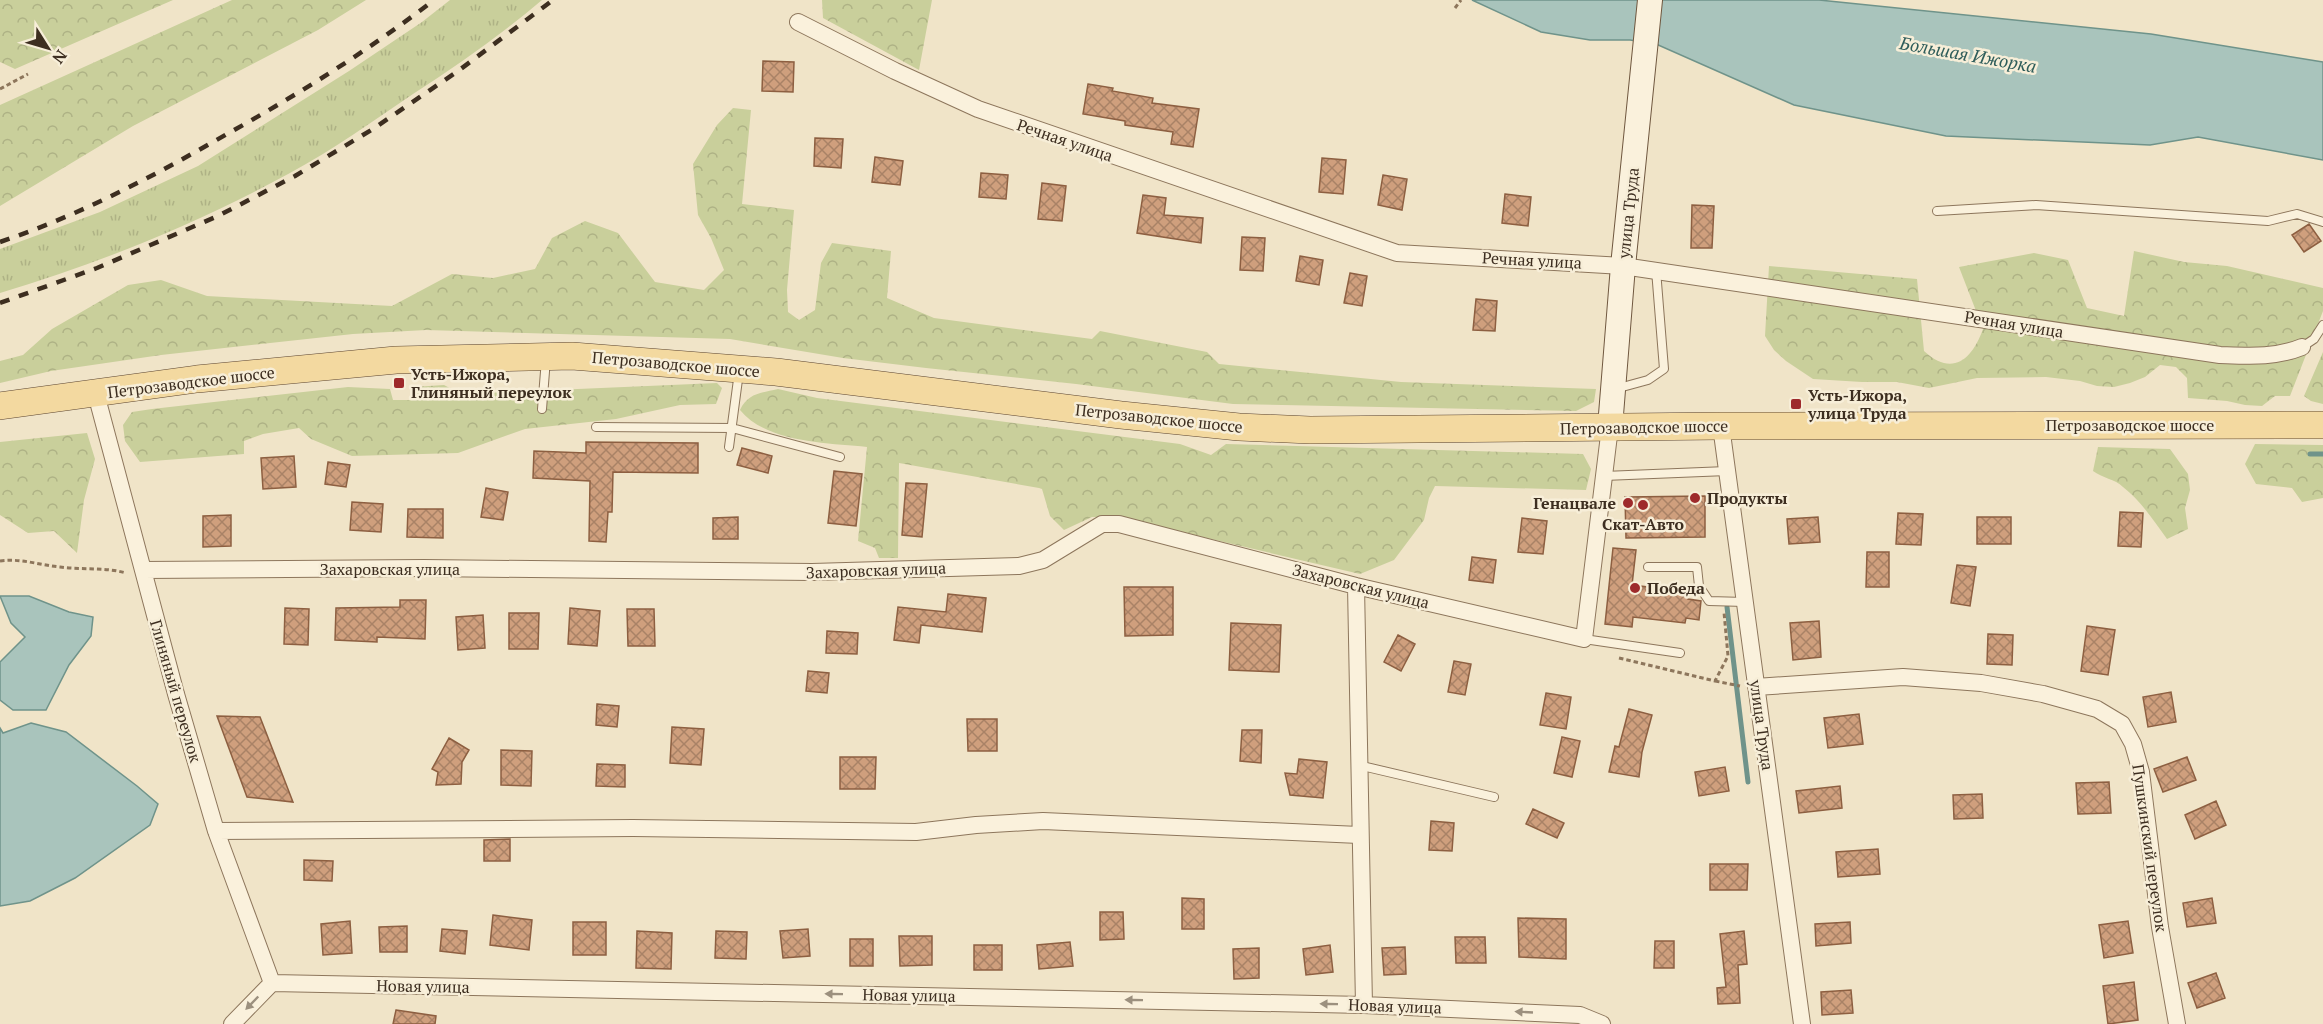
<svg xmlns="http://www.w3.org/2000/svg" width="2323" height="1024" viewBox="0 0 2323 1024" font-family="'PT Serif',serif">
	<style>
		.grass { fill: url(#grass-tufts) }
		.forest { fill: url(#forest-crowns) }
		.water { fill: #a9c4bc; stroke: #6f938a; stroke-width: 1.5 }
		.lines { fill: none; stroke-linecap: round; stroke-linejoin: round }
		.stream { stroke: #6f938a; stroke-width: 5 }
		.building { fill: url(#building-cross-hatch); stroke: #8d5f41; stroke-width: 1.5 }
		.service-casing { stroke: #8d765c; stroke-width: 10 }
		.minor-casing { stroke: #8d765c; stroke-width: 18 }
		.secondary-casing { stroke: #6f573f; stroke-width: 26 }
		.primary-casing { stroke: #5b4430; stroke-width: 28 }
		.path { stroke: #8d765c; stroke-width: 3; stroke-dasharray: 4.5 3; stroke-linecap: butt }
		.service { stroke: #faf1dc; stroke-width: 8 }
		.minor { stroke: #faf1dc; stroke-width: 16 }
		.secondary { stroke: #faf1dc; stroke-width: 24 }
		.primary { stroke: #f3d9a0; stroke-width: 27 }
		.rail { stroke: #3d2e20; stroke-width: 4.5; stroke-dasharray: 10 10; stroke-linecap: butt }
		.oneway { fill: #9c907e }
		.poi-dot { fill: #9e2a2b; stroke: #f7eed8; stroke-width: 2 }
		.labels { text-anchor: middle; stroke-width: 5; stroke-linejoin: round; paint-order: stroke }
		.street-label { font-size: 16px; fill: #3d2e20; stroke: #f7eed8 }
		.poi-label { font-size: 16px; font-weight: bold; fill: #3d2e20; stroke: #f7eed8; text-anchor: start }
		.water-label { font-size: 18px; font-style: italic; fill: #2f5d5a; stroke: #f7eed8 }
	</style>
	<defs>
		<pattern id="grass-tufts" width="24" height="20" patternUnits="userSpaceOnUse" patternTransform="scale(1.5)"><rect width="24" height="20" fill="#c9cf9b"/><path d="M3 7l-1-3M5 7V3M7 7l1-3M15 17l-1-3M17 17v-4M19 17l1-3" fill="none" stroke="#aeb285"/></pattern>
		<pattern id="forest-crowns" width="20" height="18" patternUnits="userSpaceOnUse" patternTransform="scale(1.5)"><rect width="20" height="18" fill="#c9cf9b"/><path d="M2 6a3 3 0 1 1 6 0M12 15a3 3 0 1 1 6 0" fill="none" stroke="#aeb285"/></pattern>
		<pattern id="building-cross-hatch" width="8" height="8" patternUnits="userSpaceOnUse" patternTransform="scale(1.5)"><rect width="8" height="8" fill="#cf9f7d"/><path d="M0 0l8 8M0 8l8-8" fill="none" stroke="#a98266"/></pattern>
	</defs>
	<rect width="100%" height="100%" fill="#f0e4c8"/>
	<path class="grass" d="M450,0H542C502,34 458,65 413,94C373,121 333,150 290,173C198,223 101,263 0,293V249L100,212L198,166L349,71L422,22Z"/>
	<path class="forest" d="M0,0H173L15,69L0,62Z
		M232,0H366L318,30L133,126L0,206V105Z
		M822,0H932L919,70L823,18Z
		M733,108L751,110L742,204L794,210L787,290L788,312L799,320L815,310L821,263L832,243L891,251L887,298L934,318L1092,339L1100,331L1207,352L1219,364L1401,382L1596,389L1594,402L1576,411L1233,404L1076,384L926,368L843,358L730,339L426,330L353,334L161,355L51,371L0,383V361L23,355L52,329L128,285L161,280L207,296L392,306L452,274L493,278L535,269L552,238L585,221L618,233L655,282L704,290L724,270L711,238L698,215L693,164L717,125Z
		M2134,251L2184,262L2227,266L2323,288V311L2290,396H2275L2262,406L2245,405L2227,401L2188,398L2187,378L2176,367L2160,365L2145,377L2130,383L2114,387L2097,386L2080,381L2046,377L1977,378L1929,388L1897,382H1862L1813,379L1786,361L1774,350L1765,336L1769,266L1917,279L1924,351C1952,377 1972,360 1983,329L1959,267L2034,253L2068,260L2087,308L2124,316Z
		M2323,352V404L2311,401L2304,396Z
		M717,383L722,388L716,404L680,405L616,419L525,429L458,453L352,456L311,439L299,428L263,434L244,441V454L140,462L125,441L123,425L132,412L152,409L348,387L390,389L393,400H414V387L444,385L461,394Z
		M778,389L817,398L1180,444L1211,455L1226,444L1583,454L1591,469L1586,490L1435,486L1429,498L1424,520L1394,560L1360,574L1117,517H1092L1064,530L1050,516L1042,489L1039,488L899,463L898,558H879L875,548L858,541L867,447C827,443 767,443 740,410C748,393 761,393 778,389Z
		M87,433L95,459L84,500L77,553L54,531L28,533L0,515V442Z
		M2255,444L2323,445V498L2302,502L2292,488L2256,484L2245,464Z
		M2098,447L2170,449L2188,474L2190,490L2185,508L2188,529L2167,539C2154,521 2141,501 2123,487C2115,479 2102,478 2093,471Z"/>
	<path class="water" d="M1472,0H1819L2151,34L2323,62V160L2198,137L2150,145L1946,136L1794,105L1656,44L1630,40H1590L1541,32Z
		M0,596H29L69,612L93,617L91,636L69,665L46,710H13L0,700V662L25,637L11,623Z
		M31,723L66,732L137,786L158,804L150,825L75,878L30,901L0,906V728L3,733Z"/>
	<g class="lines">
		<path class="stream" d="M2310,454H2323
			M1727,607L1748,782"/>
	</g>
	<path class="building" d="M763,61L794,62L793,92L762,91Z
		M1088,84L1113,88L1112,91L1153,98L1152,103L1199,109L1193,147L1171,144L1173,132L1125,125V121L1083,114Z
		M815,138L843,139L841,168L814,166Z
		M875,157L903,161L900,185L872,182Z
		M1322,158L1346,160L1343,194L1319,192Z
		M981,173L1008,175L1006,199L979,197Z
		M1383,175L1407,179L1402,210L1378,205Z
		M1042,183L1066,186L1062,221L1038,219Z
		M1505,194L1531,197L1528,226L1502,223Z
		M1143,195L1166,198L1164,215L1203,218L1201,243L1137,233Z
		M1692,205L1714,206L1712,248H1691Z
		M2309,224L2321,241L2304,252L2292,235Z
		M1242,237L1265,238L1263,271L1240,270Z
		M1300,256L1323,260L1319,285L1296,281Z
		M1350,273L1367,276L1362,306L1344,303Z
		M1476,299L1497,301L1495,331L1473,330Z
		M586,442L698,443V473L613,472L612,512H608L606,542L589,541L590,481L533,478L534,451L586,453Z
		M742,448L772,456L768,473L737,465Z
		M294,456L296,487L263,489L261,458Z
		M328,462L350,465L346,487L325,484Z
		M834,471L862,474L856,526L828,523Z
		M906,483L927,484L922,537L902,535Z
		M486,488L508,492L503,520L481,517Z
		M1705,496V537L1626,538L1625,497Z
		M352,502L383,504L381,532L350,530Z
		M408,509H443V538L407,537Z
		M2120,512L2143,513L2141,547L2118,546Z
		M1898,513L1923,514L1921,545L1896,544Z
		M231,515V546L203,547V516Z
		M738,517V539H713V518Z
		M1818,517L1820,542L1789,544L1787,519Z
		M1977,517H2011V544H1977Z
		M1522,518L1547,521L1543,554L1518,552Z
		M1613,548L1636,550L1632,585L1689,592L1688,599L1701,601L1699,620L1686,618L1685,623L1633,617L1632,627L1605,624Z
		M1867,552H1889V587H1866Z
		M1472,557L1496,560L1493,583L1469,580Z
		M1957,565L1976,567L1970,606L1951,603Z
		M1124,587H1173V635L1125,636Z
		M948,594L986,598L982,632L921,625L919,643L894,640L898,607L946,612Z
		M400,600H426L425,639L377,637V642L335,640L336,608L400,607Z
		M285,608L309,609L308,645L284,644Z
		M570,608L600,611L597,646L568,644Z
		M627,609H654L655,646H628Z
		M509,613H539L538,649H509Z
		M483,615L485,648L458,650L456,617Z
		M1819,621L1821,657L1793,660L1790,623Z
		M1231,623L1281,625L1279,672L1229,670Z
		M2087,626L2115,630L2108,675L2081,671Z
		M827,631L858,633L857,654L826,653Z
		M1988,634L2013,635L2012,665L1987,664Z
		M1398,635L1415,644L1401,671L1384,662Z
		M1454,661L1471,664L1465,695L1448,692Z
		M808,671L829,673L827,693L806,691Z
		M2171,692L2176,722L2148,727L2143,697Z
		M1546,693L1571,697L1566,729L1540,725Z
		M597,704L619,706L617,727L596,725Z
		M1629,709L1652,715L1642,752L1639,777L1609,772L1615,746L1619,747Z
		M1859,714L1863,744L1828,748L1824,718Z
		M217,716L260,717L293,802L247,797Z
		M967,719H997V751H968Z
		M672,727L704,729L701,765L670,763Z
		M1242,730H1262L1261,763L1240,761Z
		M1562,737L1580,741L1572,777L1554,773Z
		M449,738L469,750L462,762L461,784L436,785L438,772L432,769Z
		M501,750L532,751L531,786L501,785Z
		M840,757H876L875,789H840Z
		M2187,757L2196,780L2163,792L2154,769Z
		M1299,759L1327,762L1323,798L1290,795L1285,773L1297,774Z
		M597,764L625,765V787L596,786Z
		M1725,767L1729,791L1699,796L1695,772Z
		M2109,782L2111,813L2078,814L2076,783Z
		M1840,786L1842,808L1799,813L1796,791Z
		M1982,794L1983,818L1954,819L1953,795Z
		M2216,801L2226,825L2195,839L2185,815Z
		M1533,809L1564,823L1557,838L1526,824Z
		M1431,821L1454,823L1452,851L1429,850Z
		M510,839V861H484V840Z
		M1878,849L1880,874L1838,877L1836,852Z
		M304,860L333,861L332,881L304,880Z
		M1710,864H1748L1747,890H1710Z
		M1182,898L1204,899V929H1182Z
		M2212,898L2216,923L2187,927L2183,903Z
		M1100,912H1123L1124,939L1100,940Z
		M493,915L532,920L529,950L490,945Z
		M1518,918L1566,919V959L1519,957Z
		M350,921L352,953L323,955L321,924Z
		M2128,921L2133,953L2104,958L2099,925Z
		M573,922H606V955H573Z
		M1850,922L1851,943L1816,946L1815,924Z
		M407,926V952H380L379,927Z
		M442,929L467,931L465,954L440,951Z
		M808,929L810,956L783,958L780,931Z
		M637,931L672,933L671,969L636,968Z
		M716,931L747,932L746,959L715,958Z
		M1744,931L1747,964L1738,965L1740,1003L1718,1004L1717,988L1726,987L1720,934Z
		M899,936H932V965L900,966Z
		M1455,937H1485L1486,963H1456Z
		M850,939H873V966H850Z
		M1655,941H1674V968H1654Z
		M1070,942L1073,966L1039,969L1037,945Z
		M974,945H1002V970H974Z
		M1330,945L1333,972L1306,975L1303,949Z
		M1405,947L1406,974L1384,975L1382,948Z
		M1259,948V978L1234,979L1233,949Z
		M2216,973L2225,998L2197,1008L2188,983Z
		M2134,982L2138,1020L2108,1024L2103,986Z
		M1851,990L1853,1013L1822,1015L1821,992Z
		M396,1010L436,1016L435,1024H393Z"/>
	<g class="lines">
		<defs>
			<path id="service" d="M1937,211L2036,205L2268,221L2297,214L2323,222
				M2302,347L2314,339L2323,325
				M1615,389L1648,380L1664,369L1656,270
				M542,409L546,359
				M596,427L732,428L840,457
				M729,447L739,372
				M1604,476L1727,471
				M1648,567H1697L1699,586L1709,601L1745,602
				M1584,639L1680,653
				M1358,765L1494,797"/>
			<path id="minor" d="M798,22L895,71L978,109L1397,253L1623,266L2220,355C2249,356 2275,358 2302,347
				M96,394L176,694L216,831L272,983
				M1721,426L1802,1024
				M143,570L424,568L812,572L1019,566L1043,560L1102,524H1119L1356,586L1584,639L1610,427
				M1356,586L1364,1005
				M1756,687L1903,677L1981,683L2043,694L2097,709L2122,724L2133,744L2141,772L2160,927L2177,1024
				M216,831L633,828L916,832L976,825L1043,821L1359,835
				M232,1024L272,983L1364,1005L1580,1015L1602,1024"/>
			<path id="secondary" d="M1610,427L1623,266L1650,0"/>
			<path id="primary" d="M0,406L197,379L396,360L572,356L776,372L1121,415L1239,427L1310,430L1721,426L2323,425"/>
		</defs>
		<use href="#service" class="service-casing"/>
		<use href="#minor" class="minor-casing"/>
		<use href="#secondary" class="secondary-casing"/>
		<use href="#primary" class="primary-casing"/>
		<path class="path" d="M1455,8L1461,0
			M0,89L28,74
			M0,561C21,558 39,565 60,567C82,570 105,567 126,573
			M1619,658L1715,681L1728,656L1724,612
			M1715,681L1740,686"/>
		<use href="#service" class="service"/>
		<use href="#minor" class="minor"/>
		<use href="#secondary" class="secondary"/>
		<use href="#primary" class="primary"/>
		<path class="rail" d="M0,242C80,215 154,176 227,134C299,94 369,50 434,0
			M0,303L97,268L218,216L295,176L373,129L458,71L553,0"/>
	</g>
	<defs><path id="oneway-solid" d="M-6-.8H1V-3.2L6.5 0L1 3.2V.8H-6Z" transform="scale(1.5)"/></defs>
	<g class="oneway">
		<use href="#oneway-solid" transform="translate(834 994) rotate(-179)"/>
		<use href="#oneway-solid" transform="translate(1134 1000) rotate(-179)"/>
		<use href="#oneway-solid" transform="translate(252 1003) rotate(134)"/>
		<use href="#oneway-solid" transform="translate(1329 1004) rotate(-179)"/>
		<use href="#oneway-solid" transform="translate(1524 1012) rotate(-177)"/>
	</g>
	<g class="poi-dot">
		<rect x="393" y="377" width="12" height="12" rx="3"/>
		<rect x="1790" y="398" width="12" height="12" rx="3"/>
		<circle cx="1695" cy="498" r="6"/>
		<circle cx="1628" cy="503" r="6"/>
		<circle cx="1643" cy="505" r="6"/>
		<circle cx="1635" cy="588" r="6"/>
	</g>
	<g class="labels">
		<g class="street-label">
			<text transform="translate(1065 140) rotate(19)" y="6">Речная улица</text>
			<text transform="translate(1628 213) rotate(-84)" y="6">улица Труда</text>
			<text transform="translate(1532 260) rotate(3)" y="6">Речная улица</text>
			<text transform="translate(2014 324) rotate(9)" y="6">Речная улица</text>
			<text transform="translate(676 364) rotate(5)" y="6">Петрозаводское шоссе</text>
			<text transform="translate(191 382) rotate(-7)" y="6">Петрозаводское шоссе</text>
			<text transform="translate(1159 418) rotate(6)" y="6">Петрозаводское шоссе</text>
			<text x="2130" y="431">Петрозаводское шоссе</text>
			<text transform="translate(1644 427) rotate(-1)" y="6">Петрозаводское шоссе</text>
			<text x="390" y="575">Захаровская улица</text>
			<text transform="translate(876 570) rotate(-2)" y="6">Захаровская улица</text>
			<text transform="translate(1361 586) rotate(14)" y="6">Захаровская улица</text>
			<text transform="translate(176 691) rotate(74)" y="6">Глиняный переулок</text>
			<text transform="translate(1762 725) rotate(82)" y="6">улица Труда</text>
			<text transform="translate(2150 848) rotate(82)" y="6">Пушкинский переулок</text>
			<text transform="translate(423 986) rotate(1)" y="6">Новая улица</text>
			<text transform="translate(909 995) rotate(1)" y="6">Новая улица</text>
			<text transform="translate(1395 1006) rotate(2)" y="6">Новая улица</text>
		</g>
		<g class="poi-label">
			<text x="411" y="380">Усть-Ижора,<tspan x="411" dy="18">Глиняный переулок</tspan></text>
			<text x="1808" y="401">Усть-Ижора,<tspan x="1808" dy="18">улица Труда</tspan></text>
			<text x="1707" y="504">Продукты</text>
			<text x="1616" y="509" text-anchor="end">Генацвале</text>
			<text x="1643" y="530" text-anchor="middle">Скат-Авто</text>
			<text x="1647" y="594">Победа</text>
		</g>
		<g class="water-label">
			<text transform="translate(1968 55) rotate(10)" y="6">Большая Ижорка</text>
		</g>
	</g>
	<g transform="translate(48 48) rotate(127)" stroke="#f7eed8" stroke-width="4.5" paint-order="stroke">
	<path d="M0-4.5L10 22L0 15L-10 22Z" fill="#3d2e20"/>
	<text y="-9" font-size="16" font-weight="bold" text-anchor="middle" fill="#3d2e20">N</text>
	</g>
</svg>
